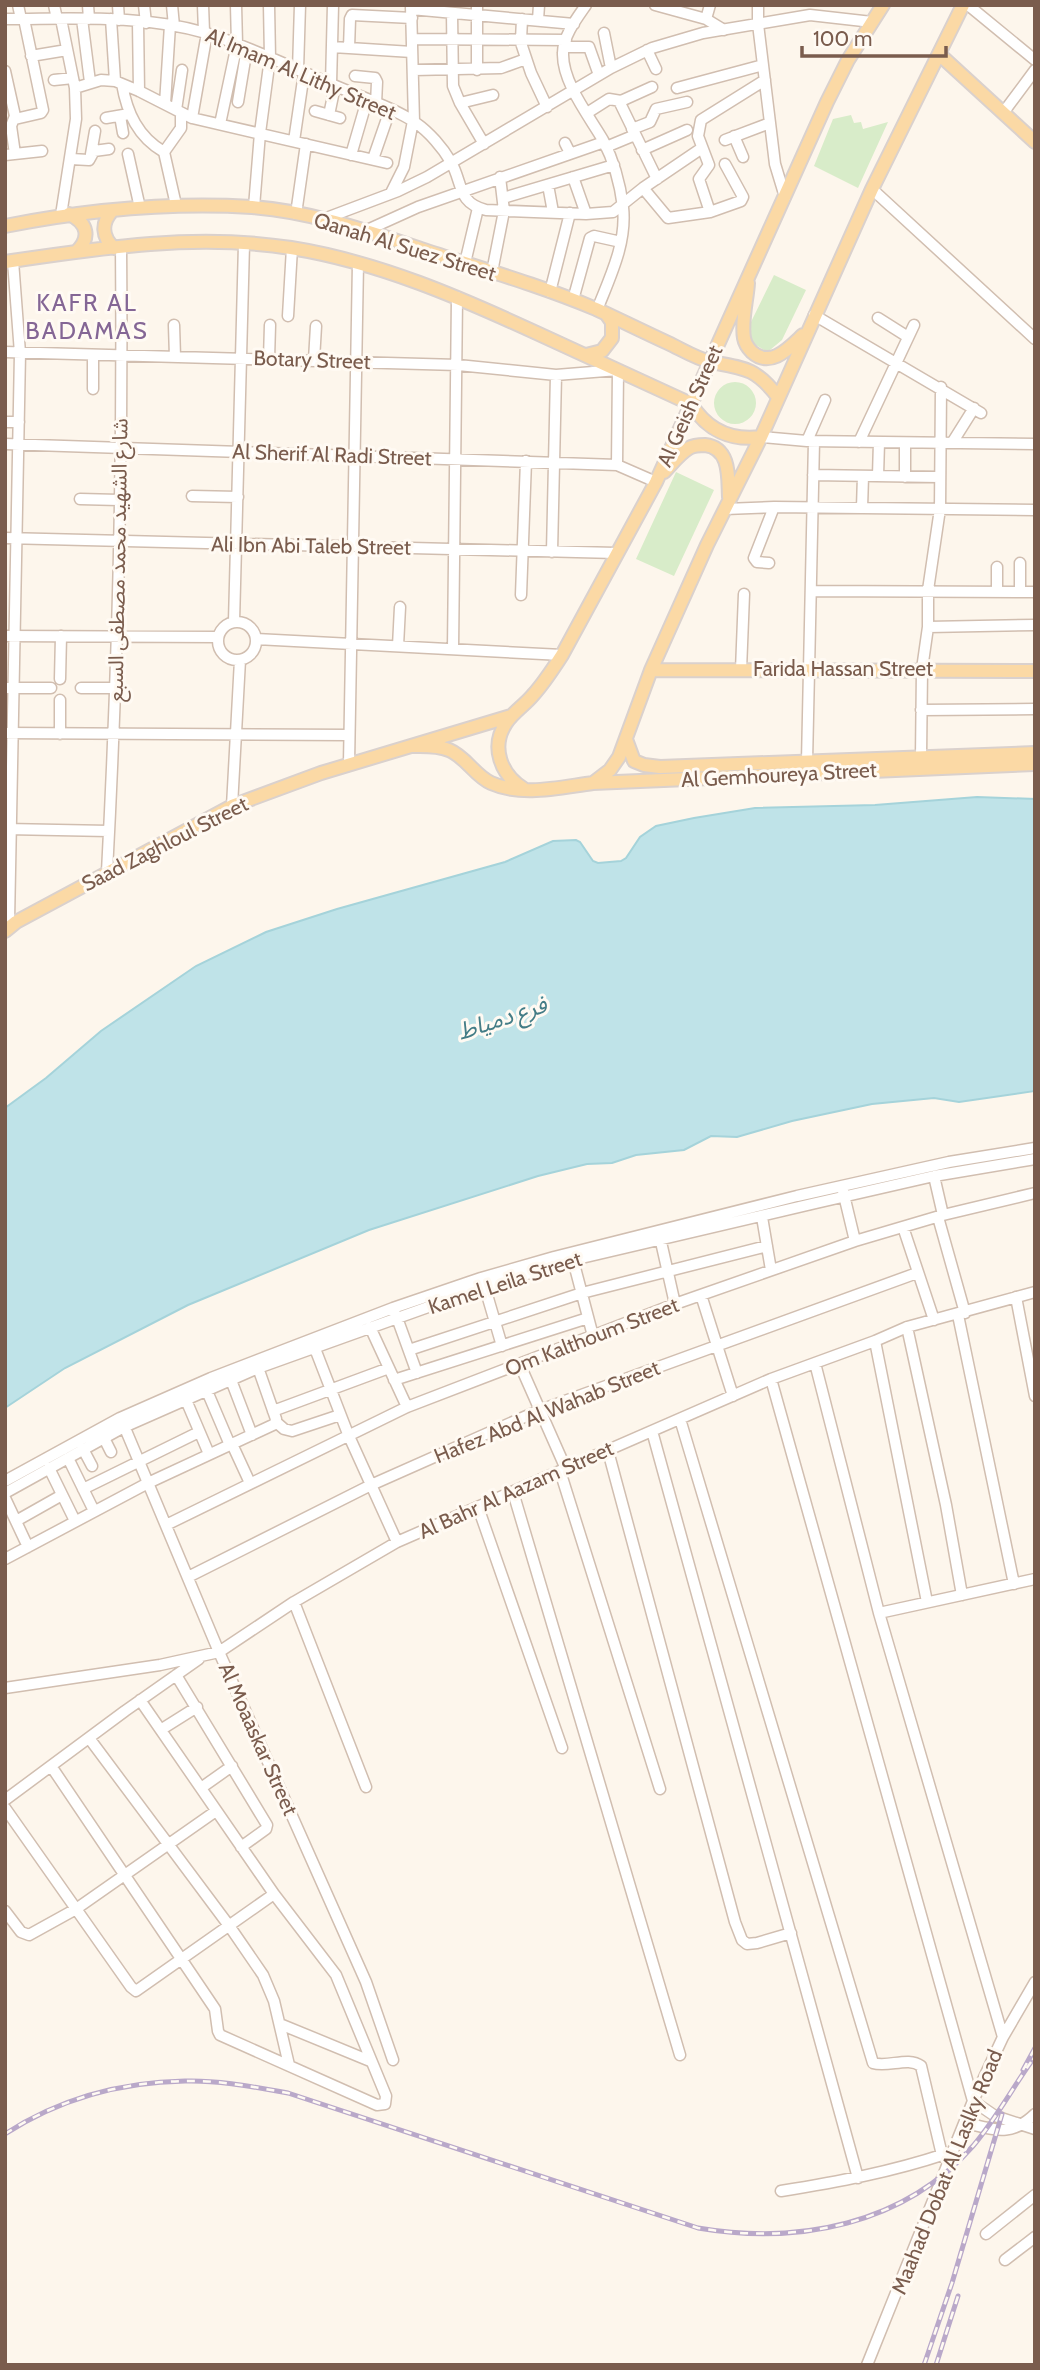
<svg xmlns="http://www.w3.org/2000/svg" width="1040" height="2370" viewBox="0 0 1040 2370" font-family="Cabin,'Noto Sans Arabic',sans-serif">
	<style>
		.green { fill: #d8ecc9 }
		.water { fill: #bfe3e8; stroke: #a5d3da; stroke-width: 2 }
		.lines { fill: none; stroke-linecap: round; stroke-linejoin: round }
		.minor-casing { stroke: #d1beb0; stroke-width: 13 }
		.major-casing { stroke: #dad1cd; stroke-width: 16 }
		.minor { stroke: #fff; stroke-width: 10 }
		.major { stroke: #fbd9a5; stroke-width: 12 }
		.rail-casing { stroke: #b9a8c9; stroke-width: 5 }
		.rail { stroke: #fffaf3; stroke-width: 2.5; stroke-dasharray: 8; stroke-linecap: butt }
		.labels { text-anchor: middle; stroke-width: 6; stroke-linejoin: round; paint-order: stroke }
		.street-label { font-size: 21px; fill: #7a5c4d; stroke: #fffaf3 }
		.water-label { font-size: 23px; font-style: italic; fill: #437c86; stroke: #fffaf3 }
		.quarter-label { font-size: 24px; letter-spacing: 2px; fill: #846695; stroke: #fffaf3 }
	</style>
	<rect width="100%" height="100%" fill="#fdf6ec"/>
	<path class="green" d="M851,115L854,123L861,122L863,129L888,122L858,188L814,166L833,119Z
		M774,275L806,290L782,340L770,350H764L751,342L749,326Z
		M714 403a21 21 0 1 1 42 0a21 21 0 1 1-42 0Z
		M676,472L714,490L674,576L636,559Z"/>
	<path class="water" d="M977,797L1035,799V1091L959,1102L934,1098L872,1104L792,1121L737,1137L711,1136L684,1150L636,1155L612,1163L587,1164L538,1176L369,1230L188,1305L65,1368L5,1408V1108L46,1078L101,1031L196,966L266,932L337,909L505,862L553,841L576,840L580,842L593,861L598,863L621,861L626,858L640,837L656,826L694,818L755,808L875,805Z"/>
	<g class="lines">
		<defs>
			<path id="minor" d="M18,5L21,19
				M54,5L57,19
				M88,5L89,19
				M118,5L119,20
				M144,5L146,23
				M172,5L174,26
				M203,5L204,32
				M586,5C577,18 563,36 563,53C562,82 589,116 603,140C614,161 620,183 623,207C627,243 610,277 597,310
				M655,5L706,19L724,30
				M758,5V24L775,164L785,197
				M968,5L1035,60
				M411,6L414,122
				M411,9L574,24
				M452,13L453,86L460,103L484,144
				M5,19C71,19 142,14 206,33C248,46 288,66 329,83C355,95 393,107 416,123C429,132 443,148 451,162C463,183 457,203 486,210L586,214L613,212L643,188L702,148
				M82,19L90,82
				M111,19L115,81
				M706,19L710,5
				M538,20L539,5
				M138,22L139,91
				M604,33L611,68
				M412,39L566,40
				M520,40L531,73L547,107
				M521,40L522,19
				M332,47L349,48L350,19L352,15L412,18
				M564,47H589L599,75
				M349,48L412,52
				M647,50L656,69
				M31,56L67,50
				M298,70L300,5
				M414,70L501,68L526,59
				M477,70V5
				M5,71L15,116L11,126L15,154
				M355,76L375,78L377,82L376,104
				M54,80L73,78
				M122,84C127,113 138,137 164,152
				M331,84L333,5
				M75,88L101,80L115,81L139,91L192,118L387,163
				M677,88L763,65
				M619,101L657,179
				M238,102L247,48
				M460,103L493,95
				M165,104L170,25
				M176,110L182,70
				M315,111L340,118
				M587,113L609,99L621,101L652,87
				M1003,113L1035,70
				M329,115L335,86
				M120,116L123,133
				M106,118L129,114
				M192,118L207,33
				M15,119L41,113L43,110L24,19
				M220,124L237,44L236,5
				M632,129L650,122L656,109L687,102
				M734,136L743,157
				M725,140L770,123
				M294,141L304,73
				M565,143L570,153
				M606,147L635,135
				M642,150L687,130
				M91,154L95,131
				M128,154L140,208
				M5,155L42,151
				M351,155L367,100
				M71,159L89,160L94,151L109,149
				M373,159L390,110
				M573,177L586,214
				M548,185L553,212
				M643,188L668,218L710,212L741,201L743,197L725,164
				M872,189L1035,339
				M391,193L404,167L413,121
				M503,198L614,165
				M176,205L164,152L181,128V113
				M254,207L260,133L270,58L269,5
				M710,212L699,179L709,165L698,136L701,120L765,80
				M296,214L306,144
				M61,215L76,119L75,88L61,19
				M321,220L398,191L427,177L611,68L652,48L703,33L810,15L872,22
				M365,231L418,207L604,142
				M465,263L478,208
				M492,272L504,211L500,177
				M550,292L570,213
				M573,300L590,238L594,236L621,242
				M814,315L981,413
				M288,316L292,248
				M878,318L908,337
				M174,325L175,357
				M5,352L458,365L556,375L618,370L617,465
				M269,359L270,325
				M314,360L316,326
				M93,389V355
				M5,422H19
				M761,437L807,441L1035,444
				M807,441L825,400
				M859,442L914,325
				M952,443L974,408
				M5,444L617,465L656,482
				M813,475L939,477
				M878,476L879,442
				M905,477V443
				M192,496L238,497
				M80,499L119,500
				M862,508L863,476
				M725,509L774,507L1035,510
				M5,538L616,553
				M552,552L556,375
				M769,563L757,562L754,558L774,507
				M812,591L1035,592
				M997,591V567
				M1020,592V563
				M521,595L526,461
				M218 641a19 19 0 1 1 38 0a19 19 0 1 1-38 0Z
				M234,622L244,244
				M928,627L1035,625
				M5,636L218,637
				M256,639L562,655
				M398,646L400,607
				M453,649L457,297
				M741,670L744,594
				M60,679L61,636
				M5,688H51
				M81,688H115
				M921,710L1035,709
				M5,733L349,735
				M60,734V700
				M921,757L922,669L928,627V590L940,509L941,387
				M807,762L814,441
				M349,764L358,263
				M232,806L240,660
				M6,829L109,831
				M107,872C118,664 123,456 121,247
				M9,922L20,353L13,261
				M934,1176L943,1215
				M843,1191L855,1241
				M762,1217L771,1270
				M938,1217L965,1313
				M903,1227L934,1320
				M659,1233L675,1304
				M573,1260L593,1336
				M483,1281L502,1346
				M701,1295L733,1396
				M1016,1297L1035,1396
				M396,1315L417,1373
				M958,1315L1014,1584
				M370,1327L407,1407
				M907,1327L946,1505L962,1595
				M875,1341L927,1602
				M314,1346L348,1434L397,1542
				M409,1350L582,1293L767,1246
				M815,1363L879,1613L1003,2037
				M520,1365L566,1469
				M771,1379L973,2101L995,2116L1035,2129
				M231,1380L252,1435
				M394,1380L588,1318
				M207,1391L230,1445
				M186,1400L209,1454
				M273,1411L389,1368
				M680,1419L873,2063C888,2068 908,2056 921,2066L942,2155
				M122,1421L219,1652L366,1982L393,2060
				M276,1422L284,1429L292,1431L340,1415
				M652,1431L858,2178
				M104,1438L111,1452
				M232,1444L250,1483
				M83,1449L92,1466
				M608,1451L735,1922L742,1940L747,1944L757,1943L791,1933
				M68,1458L94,1511
				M49,1468L75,1521
				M560,1471L660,1789
				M5,1481L120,1418L211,1378L393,1308L481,1278L554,1257L797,1196L949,1162L1035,1148
				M83,1489L199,1432
				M513,1492L680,2055
				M5,1493L124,1427L258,1368L484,1287L573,1260L816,1203L934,1176L1035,1159
				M5,1498L28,1547
				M478,1507L562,1748
				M16,1521L62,1495
				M166,1525L407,1407L675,1304L855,1241L943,1215L1035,1193
				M5,1559L148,1483L275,1424L276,1419L256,1362
				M188,1577L371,1485L540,1410L917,1273
				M294,1602L366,1787
				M879,1613L1035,1579
				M176,1675L267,1825L266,1829L241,1847
				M5,1688L160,1665L219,1652L294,1602L397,1542L771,1379L875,1341L907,1327L1035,1292
				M162,1729L197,1707
				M89,1738L230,1927L263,1975L274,2001L289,2065
				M51,1766L215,2009L218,2031L220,2035L377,2105L385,2104L386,2096L336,1975L274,1894L140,1700
				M201,1788L232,1766
				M5,1800L125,1711L199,1659
				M5,1808L131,1987L136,1991L274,1894
				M5,1911L21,1932L29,1935L76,1909L216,1811
				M280,2024L370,2061
				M966,2123C996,2130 1011,2137 1035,2114
				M781,2191C837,2182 891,2172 945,2154
				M986,2234L1035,2195
				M1005,2260L1035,2237
				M867,2365L973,2101L1003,2037L1035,1982"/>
			<path id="major" d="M939,54L1035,142
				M112,211C101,223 102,237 114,248
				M69,214C88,223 91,238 76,252
				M5,226C86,210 169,202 252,207C309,211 367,231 421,249C479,268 539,285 596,309C620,320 644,332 668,343C681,349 697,359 711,362C744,368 756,368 778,397
				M5,262C99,248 196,233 291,248C379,262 461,298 541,335C591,358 641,381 691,404C707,430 731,441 761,437
				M748,283C747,300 741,321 744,338C745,344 748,348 752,352C771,369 790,347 803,335
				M586,355L602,351L612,338V322L607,315
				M664,472C672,464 679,454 689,448C694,445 700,445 705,445C731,448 728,478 729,497
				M651,670L1035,671
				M627,742L634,761L644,765L660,767L1035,753
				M412,746C424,746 437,745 449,750C466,757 475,776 491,783C522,797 561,787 593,783L1035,764
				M593,783L610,770L619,757L651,670L707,545L761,437L872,189L963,5
				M524,789C501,775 490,747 506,723C513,712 525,705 533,695C544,683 553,669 562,655L656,482L827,102L848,60L883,5
				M5,931L16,922L232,806L321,773L511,716"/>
		</defs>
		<use href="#minor" class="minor-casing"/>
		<use href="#major" class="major-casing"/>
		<use href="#minor" class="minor"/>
		<use href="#major" class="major"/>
		<defs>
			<path id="rail" d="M1023,2070L1035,2048
				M5,2134C59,2099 121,2082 185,2081C219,2080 254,2087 288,2093L698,2228C798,2245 904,2225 973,2146C995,2120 1012,2089 1031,2062
				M924,2365L952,2283L1002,2114
				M936,2365L958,2296"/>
		</defs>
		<use href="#rail" class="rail-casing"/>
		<use href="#rail" class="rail"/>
	</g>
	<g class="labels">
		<g class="street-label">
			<text transform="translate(301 74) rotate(23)" y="7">Al Imam Al Lithy Street</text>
			<text transform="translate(405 247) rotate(17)" y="7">Qanah Al Suez Street</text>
			<text transform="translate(312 360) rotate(2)" y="7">Botary Street</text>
			<text transform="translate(690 406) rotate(-66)" y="7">Al Geish Street</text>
			<text transform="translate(332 455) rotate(2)" y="7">Al Sherif Al Radi Street</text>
			<text transform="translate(311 546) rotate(1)" y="7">Ali Ibn Abi Taleb Street</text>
			<text transform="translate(118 560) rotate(-89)" y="7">شارع الشهيد محمد مصطفى السبع</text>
			<text x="843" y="676">Farida Hassan Street</text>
			<text transform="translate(779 775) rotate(-3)" y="7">Al Gemhoureya Street</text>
			<text transform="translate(165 844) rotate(-27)" y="7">Saad Zaghloul Street</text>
			<text transform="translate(505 1283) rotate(-18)" y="7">Kamel Leila Street</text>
			<text transform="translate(592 1337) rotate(-21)" y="7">Om Kalthoum Street</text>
			<text transform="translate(547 1412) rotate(-22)" y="7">Hafez Abd Al Wahab Street</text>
			<text transform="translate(516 1490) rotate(-24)" y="7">Al Bahr Al Aazam Street</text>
			<text transform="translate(258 1739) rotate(66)" y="7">Al Moaaskar Street</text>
			<text transform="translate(947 2172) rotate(-68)" y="7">Maahad Dobat Al Laslky Road</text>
		</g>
		<g class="water-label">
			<text transform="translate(502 1018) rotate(-18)" y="8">فرع دمياط</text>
		</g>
		<g class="quarter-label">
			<text x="87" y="311">KAFR AL<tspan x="87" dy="28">BADAMAS</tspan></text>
		</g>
	</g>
	<rect width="1040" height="2370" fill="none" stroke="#7a5c4d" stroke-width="14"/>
	<path d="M802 46v10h144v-10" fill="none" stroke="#7a5c4d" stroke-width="3.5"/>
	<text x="813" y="46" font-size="21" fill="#7a5c4d" stroke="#fffaf3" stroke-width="5" paint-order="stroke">100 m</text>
</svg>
